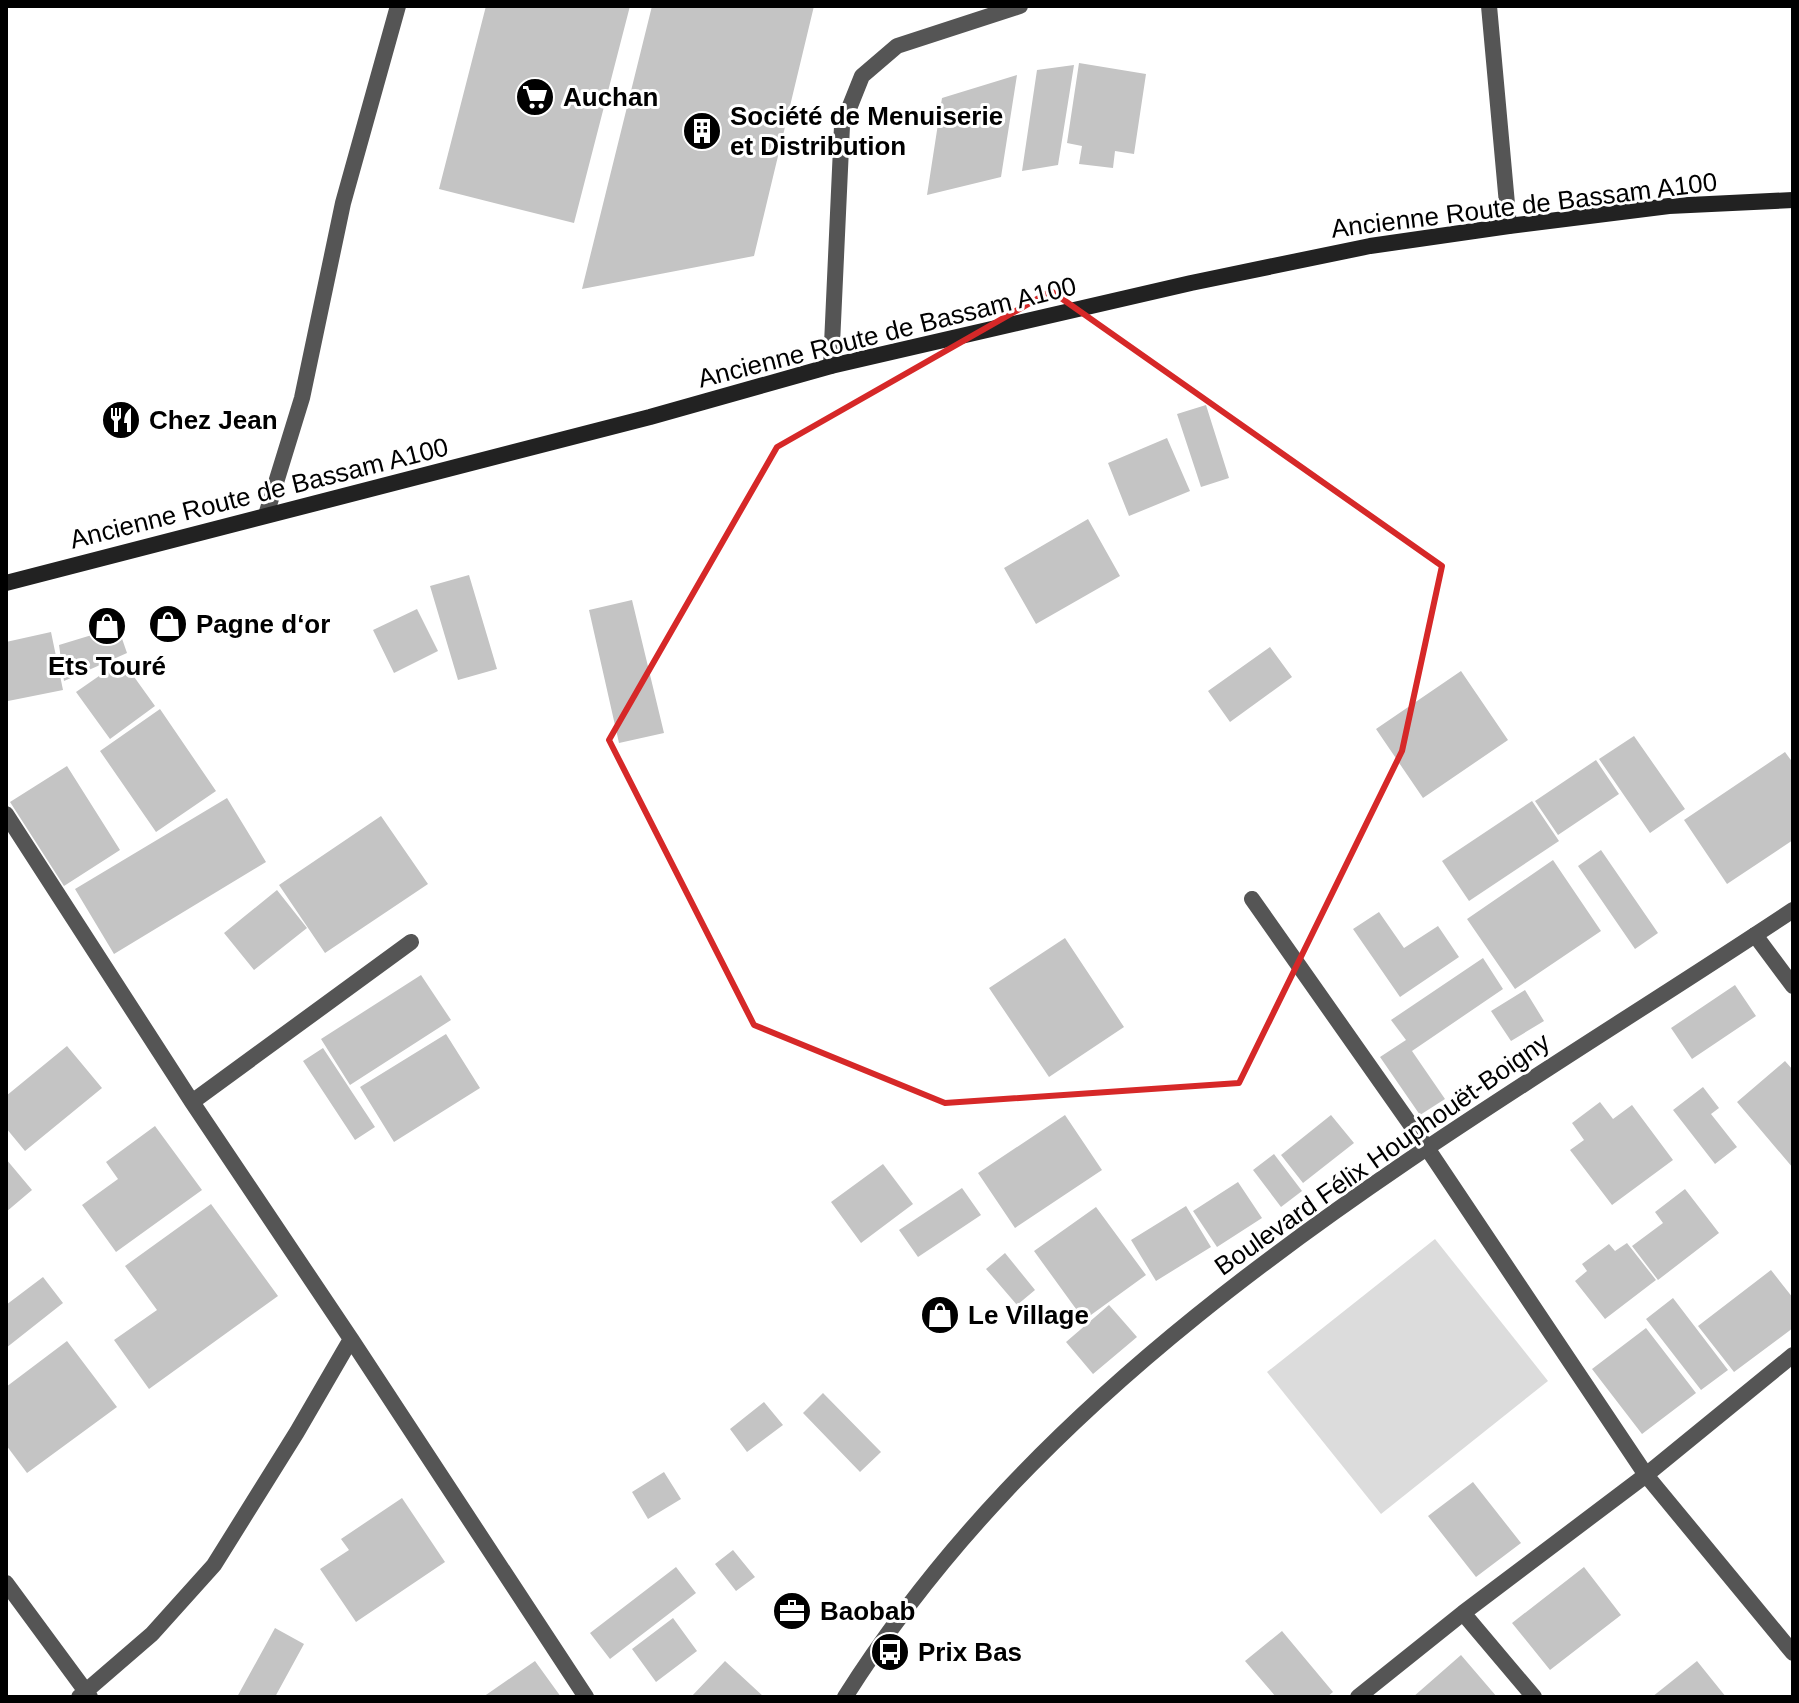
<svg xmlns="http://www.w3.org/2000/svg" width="1799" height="1703" viewBox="0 0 1799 1703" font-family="Arial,sans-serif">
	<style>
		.green { fill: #dcdcdc }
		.building { fill: #c4c4c4 }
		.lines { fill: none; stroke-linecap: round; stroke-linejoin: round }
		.service { stroke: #555; stroke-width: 16 }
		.minor { stroke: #555; stroke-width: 16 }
		.tertiary { stroke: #555; stroke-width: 16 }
		.secondary { stroke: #222; stroke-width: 16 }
		.marked { fill: none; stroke: #d62828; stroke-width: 6; stroke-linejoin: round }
		.labels { text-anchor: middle; stroke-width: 6; stroke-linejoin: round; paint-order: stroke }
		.poi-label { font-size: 26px; font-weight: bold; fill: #000; stroke: #fff; text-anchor: start }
		.street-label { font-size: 26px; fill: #000; stroke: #fff }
	</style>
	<rect width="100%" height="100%" fill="#fff"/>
	<path class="green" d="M1435,1239L1548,1381L1381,1514L1267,1372Z"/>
	<path class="building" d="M486,6H630L574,223L439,189Z
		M652,6H814L754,256L582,289Z
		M1079,63L1146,74L1134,154L1115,151L1113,168L1079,164L1082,146L1067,143Z
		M1074,65L1058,165L1022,171L1037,70Z
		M1017,75L1001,177L927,195L942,98Z
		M1206,405L1229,478L1201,487L1177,414Z
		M1167,438L1190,491L1129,516L1108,463Z
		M1088,519L1120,576L1036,624L1004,568Z
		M469,575L497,669L458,680L430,586Z
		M632,600L664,733L619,743L589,610Z
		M417,609L438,651L394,673L373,630Z
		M118,627L127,653L64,681L59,645Z
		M51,632L63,690L8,701L6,642Z
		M1270,647L1292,677L1230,722L1208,691Z
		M122,660L155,706L110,739L76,692Z
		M1461,671L1508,740L1423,798L1376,729Z
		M160,709L216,791L156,832L100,751Z
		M1634,736L1685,809L1650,833L1599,759Z
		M1785,752L1793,763V840L1727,884L1684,820Z
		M1596,760L1619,794L1558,835L1535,801Z
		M67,766L120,850L64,886L10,802Z
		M227,798L266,862L114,954L75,889Z
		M1532,801L1559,841L1469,901L1442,861Z
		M381,816L428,884L325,953L279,885Z
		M1601,850L1658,933L1635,949L1578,866Z
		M1553,860L1601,931L1515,989L1467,919Z
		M277,890L307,928L254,970L224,933Z
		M1379,912L1404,948L1438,926L1459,957L1400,997L1353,929Z
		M1065,938L1124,1027L1049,1077L989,988Z
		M1483,958L1503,989L1412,1051L1445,1099L1420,1115L1380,1057L1406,1040L1391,1020Z
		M421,975L451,1020L350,1085L321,1039Z
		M1735,985L1756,1016L1692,1059L1671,1028Z
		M1525,990L1544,1021L1511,1041L1491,1011Z
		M446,1034L480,1088L394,1142L360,1087Z
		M67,1046L102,1088L25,1151L6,1128V1096Z
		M323,1048L375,1127L355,1140L303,1061Z
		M1785,1061L1793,1070V1168L1737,1102Z
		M1703,1087L1719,1108L1711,1114L1737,1147L1715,1164L1673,1110Z
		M1600,1102L1613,1119L1632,1105L1673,1160L1612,1205L1570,1150L1584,1140L1572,1123Z
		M1065,1115L1102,1170L1015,1228L978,1173Z
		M1331,1115L1354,1143L1303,1183L1281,1155Z
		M155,1126L202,1190L116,1252L82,1205L118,1179L106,1162Z
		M1274,1154L1302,1191L1281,1207L1253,1170Z
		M6,1159L32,1190L6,1212Z
		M883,1164L913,1204L861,1243L831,1202Z
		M1238,1182L1262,1218L1217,1247L1193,1211Z
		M962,1188L981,1215L918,1257L899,1230Z
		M1685,1189L1719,1233L1658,1280L1632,1246L1663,1223L1655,1212Z
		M211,1204L278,1296L149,1389L114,1340L157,1310L125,1266Z
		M1186,1206L1211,1247L1156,1281L1131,1240Z
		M1096,1207L1146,1275L1084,1320L1034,1251Z
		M1627,1243L1656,1280L1605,1319L1575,1281L1587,1271L1582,1264L1609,1244L1615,1251Z
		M1005,1253L1035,1290L1017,1305L986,1269Z
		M1771,1270L1793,1298V1328L1734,1372L1698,1326Z
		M43,1277L63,1303L6,1348V1305Z
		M1673,1298L1728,1370L1701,1390L1646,1319Z
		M1109,1305L1137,1337L1093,1374L1066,1342Z
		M1646,1328L1696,1393L1642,1434L1592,1369Z
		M67,1341L117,1407L27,1473L6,1445V1387Z
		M823,1393L881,1452L860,1472L803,1413Z
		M764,1402L783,1425L747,1452L730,1429Z
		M664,1472L681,1499L648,1519L632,1492Z
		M1473,1482L1521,1543L1476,1577L1428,1516Z
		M402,1498L445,1562L356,1622L320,1569L349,1550L341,1539Z
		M733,1550L755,1577L736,1591L715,1564Z
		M676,1567L696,1593L610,1659L590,1633Z
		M1584,1567L1621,1615L1550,1670L1512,1623Z
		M673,1618L697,1651L656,1682L632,1649Z
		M275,1628L304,1644L275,1697H237Z
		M1282,1631L1333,1692L1327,1697H1276L1245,1661Z
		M1461,1655L1497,1697H1413Z
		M535,1661L561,1697H483Z
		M725,1661L764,1697H691Z
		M1697,1661L1726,1697H1652Z"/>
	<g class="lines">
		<path class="service" d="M1489,6L1509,226
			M831,366L842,126L862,76L897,46L1020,6"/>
		<path class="minor" d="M6,814L192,1102L351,1339L297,1432L214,1565L152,1634L79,1697
			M1252,899L1427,1148L1646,1475L1793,1653
			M1755,935L1793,986
			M192,1102L411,942
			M351,1339L586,1697
			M6,1583L90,1697
			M1463,1613L1534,1697
			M1358,1697L1463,1613L1646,1475L1793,1355"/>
		<path class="tertiary" d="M266,515L302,398L343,203L398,6
			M845,1697C1071,1340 1451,1137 1793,910"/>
		<path class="secondary" d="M6,583L650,417L831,366L1191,283L1370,246L1509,226L1669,206L1793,200"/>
	</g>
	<path class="marked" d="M1051,291L1442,566L1402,751L1239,1083L945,1103L754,1025L609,740L777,447Z"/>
	<defs>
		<symbol id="supermarket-disc" viewBox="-11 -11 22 22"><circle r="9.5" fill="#000" stroke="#fff"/><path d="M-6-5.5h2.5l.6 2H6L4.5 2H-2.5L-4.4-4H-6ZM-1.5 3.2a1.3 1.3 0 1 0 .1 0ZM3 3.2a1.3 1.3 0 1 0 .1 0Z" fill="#fff"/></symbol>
		<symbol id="building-disc" viewBox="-11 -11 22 22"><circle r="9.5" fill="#000" stroke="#fff"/><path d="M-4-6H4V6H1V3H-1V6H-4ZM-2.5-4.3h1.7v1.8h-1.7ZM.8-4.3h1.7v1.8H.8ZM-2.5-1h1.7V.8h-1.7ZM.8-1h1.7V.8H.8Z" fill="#fff"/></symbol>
		<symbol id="restaurant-disc" viewBox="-11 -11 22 22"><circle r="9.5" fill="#000" stroke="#fff"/><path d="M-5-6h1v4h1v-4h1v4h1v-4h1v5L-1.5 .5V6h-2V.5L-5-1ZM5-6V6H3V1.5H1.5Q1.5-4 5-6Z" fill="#fff"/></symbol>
		<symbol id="shop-disc" viewBox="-11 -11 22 22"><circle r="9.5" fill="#000" stroke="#fff"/><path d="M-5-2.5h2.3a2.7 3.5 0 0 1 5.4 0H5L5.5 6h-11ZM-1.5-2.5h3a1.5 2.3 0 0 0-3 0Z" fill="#fff"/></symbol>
		<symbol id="office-disc" viewBox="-11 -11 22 22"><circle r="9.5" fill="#000" stroke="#fff"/><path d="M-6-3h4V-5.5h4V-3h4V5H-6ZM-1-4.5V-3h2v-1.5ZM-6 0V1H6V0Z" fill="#fff"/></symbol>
		<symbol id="bus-disc" viewBox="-11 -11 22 22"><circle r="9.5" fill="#000" stroke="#fff"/><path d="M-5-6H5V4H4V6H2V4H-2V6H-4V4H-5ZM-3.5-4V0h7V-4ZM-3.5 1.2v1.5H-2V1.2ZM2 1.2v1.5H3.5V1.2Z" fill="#fff"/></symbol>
	</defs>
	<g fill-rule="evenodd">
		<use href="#supermarket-disc" x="513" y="75" width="44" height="44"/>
		<use href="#building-disc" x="680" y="109" width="44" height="44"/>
		<use href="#restaurant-disc" x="99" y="398" width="44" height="44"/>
		<use href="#shop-disc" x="146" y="602" width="44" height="44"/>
		<use href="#shop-disc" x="85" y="604" width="44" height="44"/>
		<use href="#shop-disc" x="918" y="1293" width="44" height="44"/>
		<use href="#office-disc" x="770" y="1589" width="44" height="44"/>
		<use href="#bus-disc" x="868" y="1630" width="44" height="44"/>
	</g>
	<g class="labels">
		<g class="poi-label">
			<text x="563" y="106">Auchan</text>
			<text x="730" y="125">Société de Menuiserie<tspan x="730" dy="30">et Distribution</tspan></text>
			<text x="149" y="429">Chez Jean</text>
			<text x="196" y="633">Pagne d‘or</text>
			<text x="107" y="675" text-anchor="middle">Ets Touré</text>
			<text x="968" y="1324">Le Village</text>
			<text x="820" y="1620">Baobab</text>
			<text x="918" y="1661">Prix Bas</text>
		</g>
		<g class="street-label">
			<text transform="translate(1524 205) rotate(-7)" y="9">Ancienne Route de Bassam A100</text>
			<text transform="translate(887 332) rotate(-14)" y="9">Ancienne Route de Bassam A100</text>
			<text transform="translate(259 493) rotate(-14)" y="9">Ancienne Route de Bassam A100</text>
			<text transform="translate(1382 1154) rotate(-35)" y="9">Boulevard Félix Houphouët-Boigny</text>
		</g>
	</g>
	<rect width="1799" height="1703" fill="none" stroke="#000000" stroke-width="16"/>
</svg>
